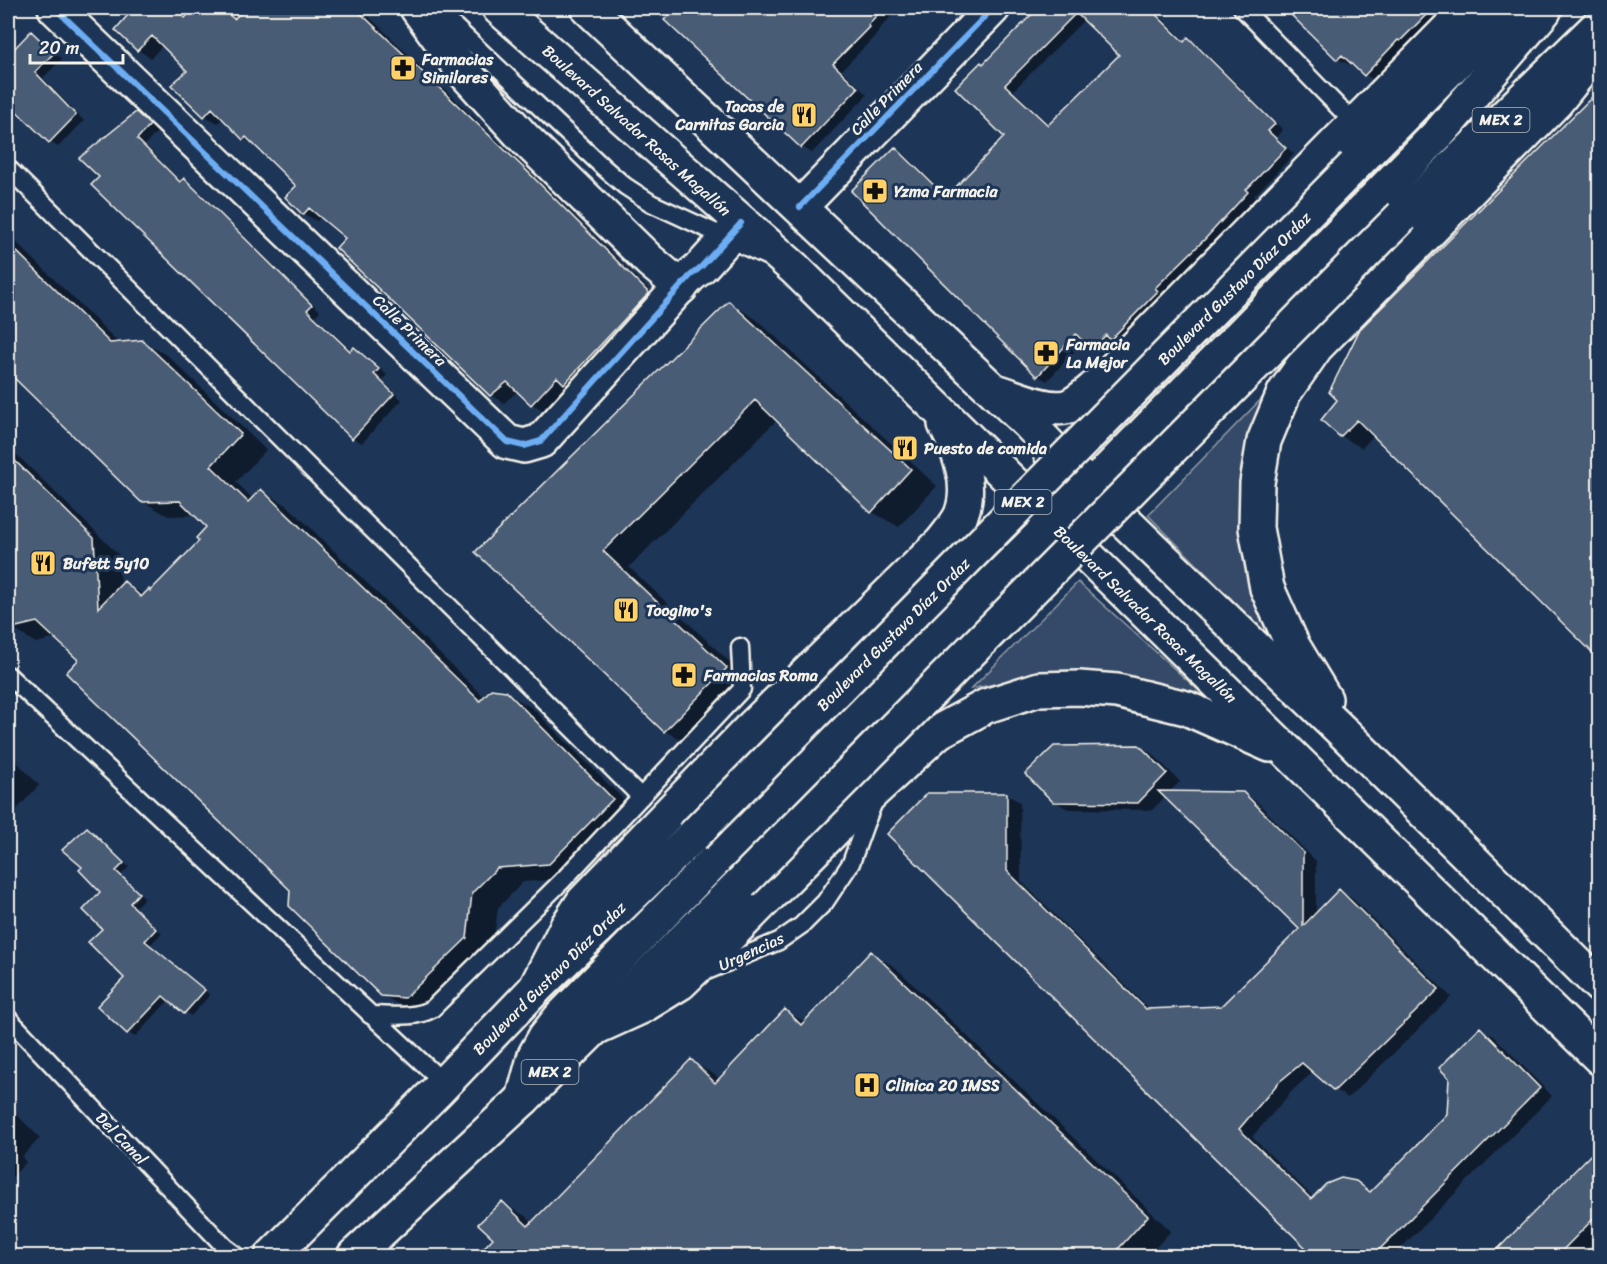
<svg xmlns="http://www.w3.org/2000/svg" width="1607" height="1264" viewBox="0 0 1607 1264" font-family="Sriracha,sans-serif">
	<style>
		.green { fill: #354a67; stroke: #949ea8; stroke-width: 1.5 }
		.shadow { fill: #0007; fill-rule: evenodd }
		.building { fill: #485b74; stroke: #f4f1e8; stroke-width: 1.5; fill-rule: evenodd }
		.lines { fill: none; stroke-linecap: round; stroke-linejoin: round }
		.lane-casing { stroke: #f4f1e8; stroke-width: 21 }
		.street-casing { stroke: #f4f1e8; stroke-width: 38 }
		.primary-casing { stroke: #f4f1e8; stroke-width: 38 }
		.highway-casing { stroke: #f4f1e8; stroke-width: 38 }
		.lane { stroke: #1d3557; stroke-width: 16 }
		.street { stroke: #1d3557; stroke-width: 33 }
		.primary { stroke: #1d3557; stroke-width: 33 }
		.highway { stroke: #1d3557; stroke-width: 33 }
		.primary-bridge-casing { stroke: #f4f1e8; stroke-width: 38; stroke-linecap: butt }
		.primary-bridge { stroke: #1d3557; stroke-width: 33 }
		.cycleway-casing { stroke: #1d3557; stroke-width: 10 }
		.cycleway { stroke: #6dadf4; stroke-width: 6 }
		.labels { text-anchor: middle; stroke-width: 6; stroke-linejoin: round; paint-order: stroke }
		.shield { fill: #1d3557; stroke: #b4b9bc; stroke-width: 1.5 }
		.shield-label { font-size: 15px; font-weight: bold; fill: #f4f1e8 }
		.poi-label { font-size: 16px; font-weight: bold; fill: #f4f1e8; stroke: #1d3557; text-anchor: start }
		.street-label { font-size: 16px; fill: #f4f1e8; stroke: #1d3557 }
	</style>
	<rect width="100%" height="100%" fill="#1d3557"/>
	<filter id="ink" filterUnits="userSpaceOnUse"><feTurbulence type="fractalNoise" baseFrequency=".0167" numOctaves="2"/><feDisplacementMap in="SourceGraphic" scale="12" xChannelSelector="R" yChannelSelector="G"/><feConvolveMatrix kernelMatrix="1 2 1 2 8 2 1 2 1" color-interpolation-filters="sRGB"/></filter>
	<g filter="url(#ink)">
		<path class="green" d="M1273,387L1260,416L1279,647L1148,515Z
			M1078,582L1209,700L1171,688L1043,680L1004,682L971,689Z"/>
		<path class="shadow" d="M131,8H360L538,179L661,302L570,385L545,411L532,404L518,391L504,403L491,395L348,237L322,216L317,221L304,214L298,186L256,146L244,139L223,118L218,123L205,116L190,71L163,45L151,58L138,50L129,16L126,13Z
			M659,8H728L737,16L746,8H898L878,31V33L842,70L867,95L812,153L802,147L666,20L669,17Z
			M1039,8H1152L1186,42L1188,39L1197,44L1283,130L1276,137L1294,154L1254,196L1257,198L1216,243L1164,294L1166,297L1120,344L1115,341L1101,354L1092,348L1084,341L1047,381L1038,376L896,149L905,155L948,197L1006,137L984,66ZM1085,19L1122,55L1050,125L1013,91Z
			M1286,8H1451L1377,81L1365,75L1353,62L1350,65L1338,59Z
			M32,33L40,38L62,59L43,78L84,121L58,147L50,142L8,101V57Z
			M1600,92V657L1374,435L1362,448L1341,436L1323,420L1339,400L1361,330Z
			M136,114L145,119L158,131L145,145L182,182L184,180L193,186L320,311L315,316L352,351L355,349L364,354L387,375L382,380L402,400L362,443L353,438L101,177Z
			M8,234L119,343L142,341L168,356L266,450L236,482L253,499L261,491L287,505L485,698L505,692L532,708L638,814L575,878L523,882L498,908L492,953L431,1012L408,1010L382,995L292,890L80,660L56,638L36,643L8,626V446L119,555L121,586L124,583L145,595L151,592L201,541L209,527L197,515L168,516L142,501L8,370Z
			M730,303L756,319L937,486L899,527L872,512L777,420L629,567L753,684L692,746L665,731L477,552Z
			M1138,746L1153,754L1180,782L1169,792L1242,793L1256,801L1316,861V915L1339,891L1353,899L1451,997L1348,1098L1335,1090L1314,1071L1293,1090L1252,1137L1314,1198L1356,1182L1372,1192L1449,1115L1450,1077L1480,1029L1494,1036L1552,1096L1393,1256H1317L889,834L1007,795L1020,802L1021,881L1151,1011L1222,1008L1301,929L1166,796L1152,810L1068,809L1054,801Z
			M8,753L39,785L12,815L8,813Z
			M87,829L93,833L129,867L121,875L145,898L135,907L162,933L150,945L210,995L191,1016L169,1000L135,1037L128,1033L100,1006L126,978L104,929L103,892L84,867Z
			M871,953L895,967L1171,1231L1148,1256H482L495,1238L503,1203L527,1217L533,1223L691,1061L715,1075L720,1080L785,1011L805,1022Z
			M8,1110L15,1113L40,1138L22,1157L26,1162L8,1182Z
			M1600,1148V1237L1580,1256H1492Z"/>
		<path class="building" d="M134,8H174L185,18L194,8H221L234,19L246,8H355L525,169L649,293L564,384L557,377L531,405L507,382L490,396L336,248L345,238L309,208L303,215L285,197L296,186L246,137L243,140L212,108L204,117L171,85L187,71L152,36L137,51L115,30Z
			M676,8H883L868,25L869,27L833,64L858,88L801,148L664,20Z
			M1038,8H1149L1184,42L1188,37L1275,124L1268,131L1286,148L1246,190L1248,192L1206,238L1155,288L1158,291L1110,340L1106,335L1091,350L1076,334L1037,377L851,191L895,147L946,197L1004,137L955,88L981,62L983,64ZM1076,13L1119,55L1048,125L1005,85Z
			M1284,8H1433L1400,41L1398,40L1364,76L1342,55L1337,60Z
			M31,31L54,53L35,72L76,115L49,143L8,103V42L14,49Z
			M1599,90V659L1357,420L1340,437L1321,420L1337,400L1329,392L1360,329Z
			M136,112L150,125L137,139L180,182L184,178L297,290L312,305L307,310L350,351L354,347L379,369L374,374L394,394L352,439L91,185L99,177L79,158Z
			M8,243L110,343L142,340L241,434L211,466L248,502L261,489L480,701L491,689L506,691L613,799L549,864L497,868L472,893L467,938L405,998L381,996L289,906L290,890L66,673L78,660L37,622L8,629V454L94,538L98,608L124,581L141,597L149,589L150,591L199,541L196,538L206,527L180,501L141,502L8,372Z
			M729,301L911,469L871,513L755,400L603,551L727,668L664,732L475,552Z
			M1139,745L1167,773L1138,803L1053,802L1025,774L1054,746Z
			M1158,791L1243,792L1303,852V926L1339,889L1439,989L1334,1091L1302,1063L1279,1082L1239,1129L1311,1199L1326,1184L1341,1178L1356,1181L1370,1192L1419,1143L1447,1114L1449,1078L1439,1068L1480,1027L1540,1088L1372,1257H1315L887,834L927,793H1007V871L1146,1009L1221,1006L1299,929Z
			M87,827L124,863L116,871L139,893L130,903L156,929L145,941L205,990L184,1014L163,996L127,1034L97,1006L124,978L88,942L102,929L83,910L100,892L79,870L82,867L62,850Z
			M871,951L1148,1216L1111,1257H475L493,1238L478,1224L502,1201L528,1226L691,1059L715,1083L785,1009L801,1025Z
			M1599,1146V1213L1556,1257H1490Z"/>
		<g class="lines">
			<defs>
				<path id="lane" d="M435,8L603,167L625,186L651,203L766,256
					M1242,8L1355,124
					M8,168L641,797
					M8,675L444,1083
					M702,973L779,941L802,925L825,902L851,863L865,824L874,802
					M370,1015C390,1015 414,1019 432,1009L562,881L742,689L740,647
					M8,1018L225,1247L237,1256"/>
				<path id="street" d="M55,8L507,442L524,446L541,441L690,276L702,266L741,223
					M800,207L993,8"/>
				<path id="primary" d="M1354,166L1510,8
					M1402,216L1600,24
					M272,1256L437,1091L535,989L692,837
					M354,1256L523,1099L741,883"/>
				<path id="highway" d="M417,8L463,71L523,137L650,261L681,287
					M499,8L794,268L1600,1058
					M588,8L1029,424L1090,488L1347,736L1600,986
					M999,392C1018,398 1050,413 1069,406C1081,401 1090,391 1100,383L1469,8
					M1080,508L1082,500L1090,488L1441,131L1544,11L1545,8
					M1325,699L1293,646L1267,588L1256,528L1257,483L1264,441L1284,393L1316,347L1556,102L1600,47
					M535,989L566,928L583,902L750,729L942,542C948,534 957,524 961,515C973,485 959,451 945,424
					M597,1027L641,1007L680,983L735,930L862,802L938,732L986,706L1039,689L1079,688L1117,691L1186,708L1270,745
					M523,1099L535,1055L545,1037L560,1018L842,731L1053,523C1056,515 1060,507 1062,499C1066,484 1058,465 1050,452"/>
			</defs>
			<use href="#lane" class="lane-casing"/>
			<use href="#street" class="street-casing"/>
			<use href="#primary" class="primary-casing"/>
			<use href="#highway" class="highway-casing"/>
			<use href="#lane" class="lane"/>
			<use href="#street" class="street"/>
			<use href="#primary" class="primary"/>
			<use href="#highway" class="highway"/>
			<defs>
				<path id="primary-bridge" d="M692,837L1354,166
					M741,883L1402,216"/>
			</defs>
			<use href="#primary-bridge" class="primary-bridge-casing"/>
			<use href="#primary-bridge" class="primary-bridge"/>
			<defs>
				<path id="cycleway" d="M55,8L507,442L524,446L541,441L690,276L702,266L741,223
					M800,207L993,8"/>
			</defs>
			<use href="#cycleway" class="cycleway-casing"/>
			<use href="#cycleway" class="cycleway"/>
		</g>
	</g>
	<defs>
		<symbol id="pharmacy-square" viewBox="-11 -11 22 22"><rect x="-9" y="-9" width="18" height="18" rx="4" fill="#ffd166" stroke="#1d3557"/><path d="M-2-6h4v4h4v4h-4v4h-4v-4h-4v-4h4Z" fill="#111"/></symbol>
		<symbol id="restaurant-square" viewBox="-11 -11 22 22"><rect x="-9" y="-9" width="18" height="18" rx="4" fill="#ffd166" stroke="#1d3557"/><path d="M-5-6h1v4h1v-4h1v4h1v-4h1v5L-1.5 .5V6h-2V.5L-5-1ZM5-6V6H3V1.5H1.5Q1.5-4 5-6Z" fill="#111"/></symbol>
		<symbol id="hospital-square" viewBox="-11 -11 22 22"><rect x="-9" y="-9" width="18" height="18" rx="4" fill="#ffd166" stroke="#1d3557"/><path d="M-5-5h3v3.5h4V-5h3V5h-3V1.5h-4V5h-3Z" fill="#111"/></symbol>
	</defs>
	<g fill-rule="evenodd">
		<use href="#pharmacy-square" x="388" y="53" width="30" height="30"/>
		<use href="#restaurant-square" x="789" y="100" width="30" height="30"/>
		<use href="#pharmacy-square" x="860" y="176" width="30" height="30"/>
		<use href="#pharmacy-square" x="1031" y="338" width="30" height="30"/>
		<use href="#restaurant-square" x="890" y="433" width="30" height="30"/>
		<use href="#restaurant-square" x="28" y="548" width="30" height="30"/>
		<use href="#restaurant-square" x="611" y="595" width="30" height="30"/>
		<use href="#pharmacy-square" x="669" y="660" width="30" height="30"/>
		<use href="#hospital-square" x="852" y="1070" width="30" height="30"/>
	</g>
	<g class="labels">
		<g class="shield">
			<rect x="1472.5" y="108" width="57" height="24" rx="4.5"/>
			<rect x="994.5" y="490" width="57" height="24" rx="4.5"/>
			<rect x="521.5" y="1060" width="57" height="24" rx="4.5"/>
		</g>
		<g class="shield-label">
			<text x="1501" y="125">MEX 2</text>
			<text x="1023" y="507">MEX 2</text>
			<text x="550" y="1077">MEX 2</text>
		</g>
		<g class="poi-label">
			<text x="422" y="65">Farmacias<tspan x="422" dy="18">Similares</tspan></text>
			<text x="784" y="112" text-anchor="end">Tacos de<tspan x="784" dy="18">Carnitas Garcia</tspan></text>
			<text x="894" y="197">Yzma Farmacia</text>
			<text x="1066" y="350">Farmacia<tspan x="1066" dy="18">La Mejor</tspan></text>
			<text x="924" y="454">Puesto de comida</text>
			<text x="63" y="569">Bufett 5y10</text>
			<text x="646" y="616">Toogino's</text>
			<text x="704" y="681">Farmacias Roma</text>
			<text x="886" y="1091">Clinica 20 IMSS</text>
		</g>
		<g class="street-label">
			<text transform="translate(886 98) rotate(-46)" y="6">Calle Primera</text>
			<text transform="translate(637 130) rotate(42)" y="6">Boulevard Salvador Rosas Magallón</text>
			<text transform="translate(1234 288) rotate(-45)" y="6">Boulevard Gustavo Díaz Ordaz</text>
			<text transform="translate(410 330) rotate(44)" y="6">Calle Primera</text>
			<text transform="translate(1146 614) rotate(44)" y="6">Boulevard Salvador Rosas Magallón</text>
			<text transform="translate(893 634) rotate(-45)" y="6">Boulevard Gustavo Díaz Ordaz</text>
			<text transform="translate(751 951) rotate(-25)" y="6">Urgencias</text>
			<text transform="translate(549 978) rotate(-45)" y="6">Boulevard Gustavo Díaz Ordaz</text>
			<text transform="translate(122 1138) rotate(46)" y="6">Del Canal</text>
		</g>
	</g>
	<rect width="1607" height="1264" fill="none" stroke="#1d3557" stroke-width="30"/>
	<rect x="15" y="15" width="1577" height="1234" fill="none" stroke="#f4f1e8" stroke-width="2" filter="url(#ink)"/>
	<path d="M30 54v9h93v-9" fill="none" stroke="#f4f1e8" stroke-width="3"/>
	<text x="39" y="54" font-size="18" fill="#f4f1e8" stroke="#1d3557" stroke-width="4.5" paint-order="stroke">20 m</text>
</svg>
